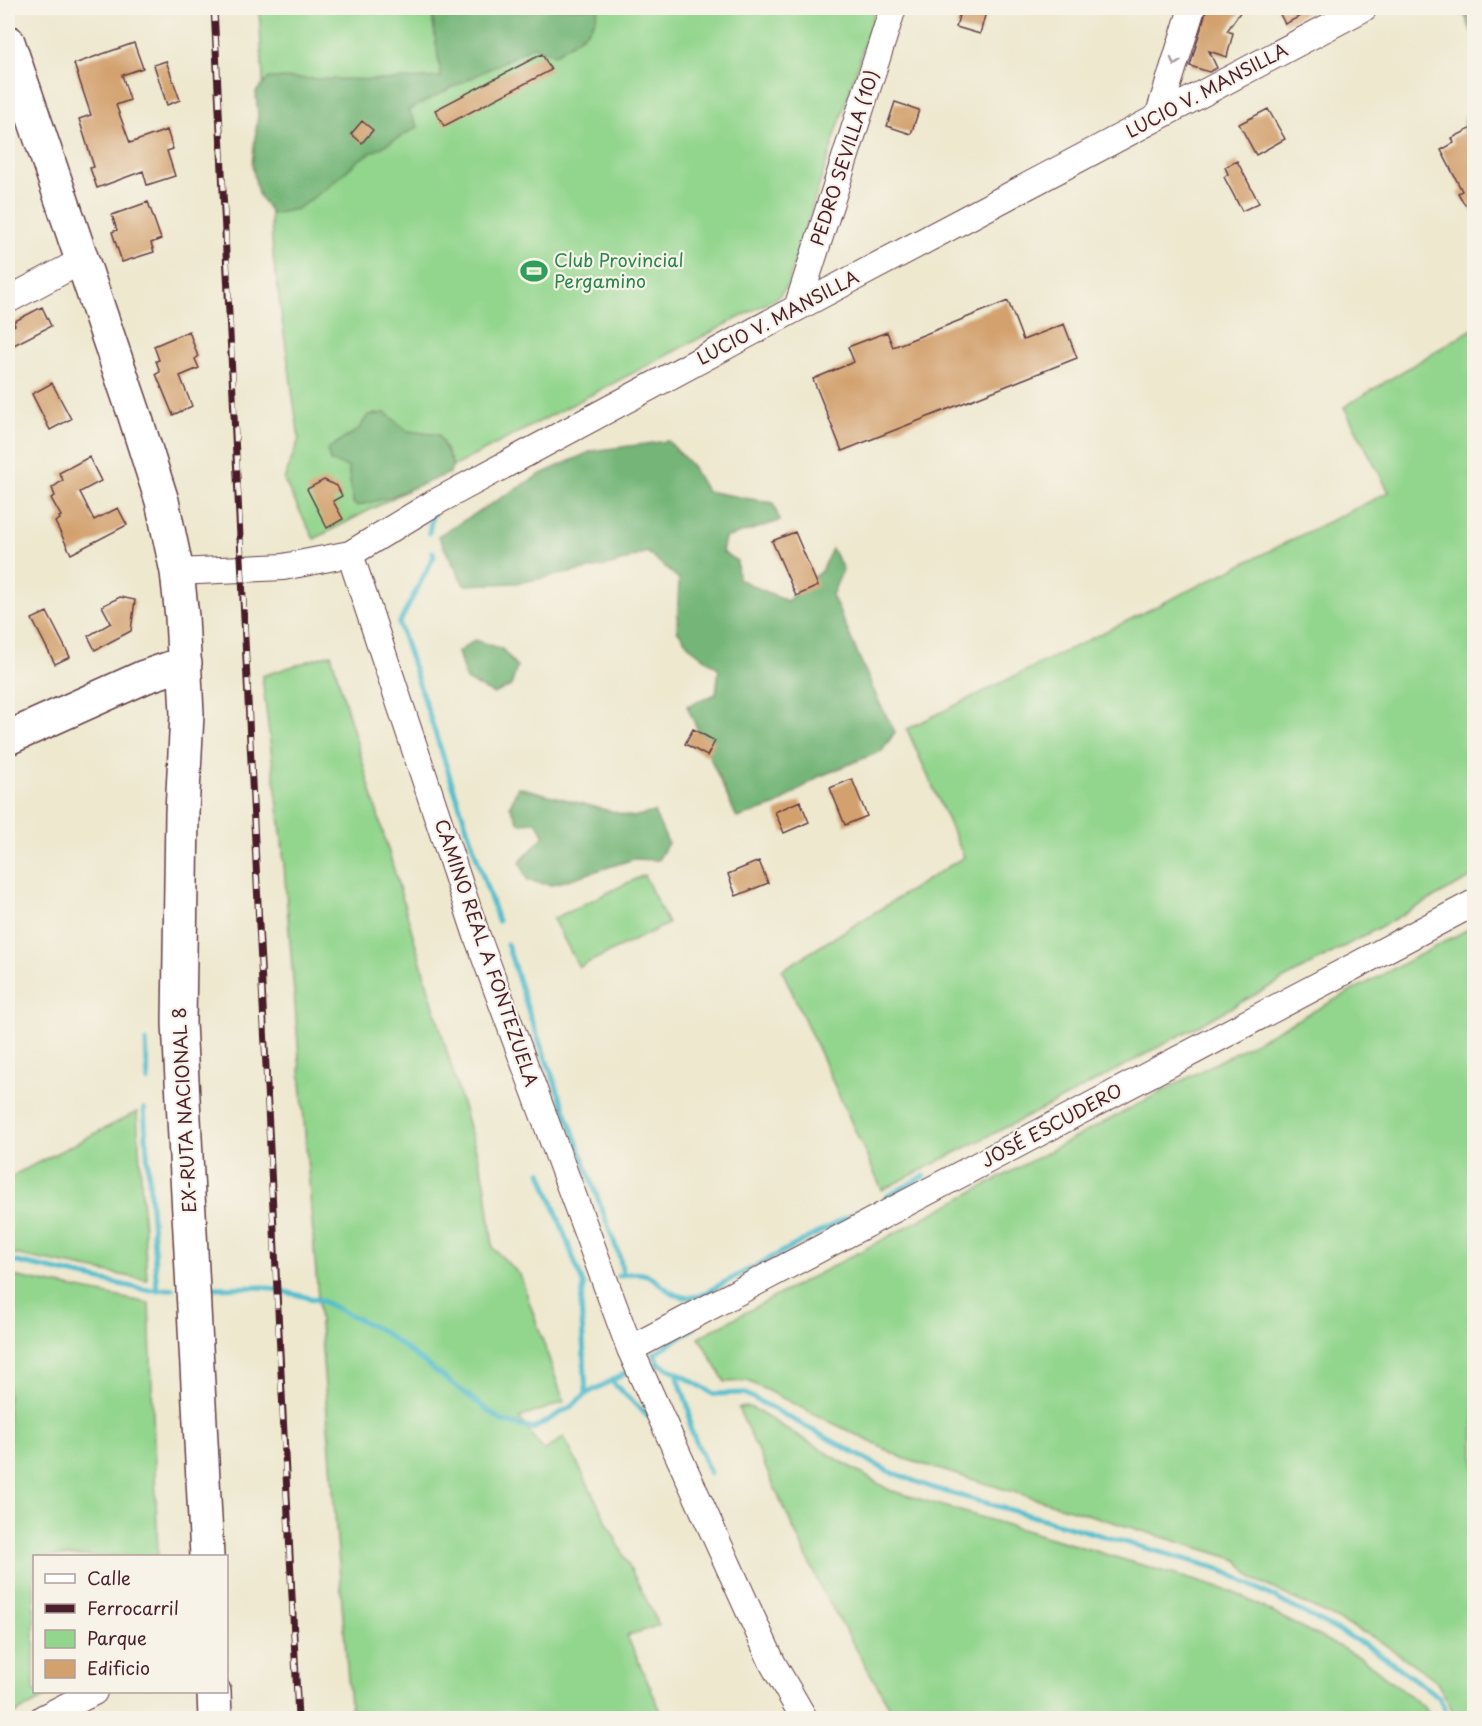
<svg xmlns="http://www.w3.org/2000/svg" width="1482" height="1726" viewBox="0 0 1482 1726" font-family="'Playpen Sans',sans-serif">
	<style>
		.green { fill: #92d58d; stroke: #6e7a5c; stroke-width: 1.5 }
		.forest { fill: #75b678; stroke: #606a52; stroke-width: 1.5 }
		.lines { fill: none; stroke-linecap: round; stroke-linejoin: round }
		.stream { stroke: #52bdcd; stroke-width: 5 }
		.building { fill: #d3a16e }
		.minor-casing { stroke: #633d44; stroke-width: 28 }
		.major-casing { stroke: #633d44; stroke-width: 36 }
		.minor { stroke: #fff; stroke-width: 26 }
		.major { stroke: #fff; stroke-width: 33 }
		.rail-casing { stroke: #4a1f2b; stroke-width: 7 }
		.rail { stroke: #f7f3e8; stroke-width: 4.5; stroke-dasharray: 14; stroke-linecap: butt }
		.oneway { stroke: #ae9aa0 }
		.labels { text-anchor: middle; stroke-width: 4.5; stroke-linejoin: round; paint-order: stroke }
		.street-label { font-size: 18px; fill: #4a1f2b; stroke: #f7f3e8 }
		.leisure-label { font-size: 18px; fill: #27864d; stroke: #f7f3e8; text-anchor: start }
	</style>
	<rect width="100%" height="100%" fill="#f7f3e8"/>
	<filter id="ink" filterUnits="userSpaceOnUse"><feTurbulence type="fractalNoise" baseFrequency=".0167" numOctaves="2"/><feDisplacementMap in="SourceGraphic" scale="12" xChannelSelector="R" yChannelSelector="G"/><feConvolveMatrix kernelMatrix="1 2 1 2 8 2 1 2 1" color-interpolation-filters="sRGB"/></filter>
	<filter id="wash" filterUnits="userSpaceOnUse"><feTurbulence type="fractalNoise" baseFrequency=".008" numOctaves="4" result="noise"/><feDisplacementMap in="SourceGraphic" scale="24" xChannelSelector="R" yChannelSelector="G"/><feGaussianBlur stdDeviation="1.35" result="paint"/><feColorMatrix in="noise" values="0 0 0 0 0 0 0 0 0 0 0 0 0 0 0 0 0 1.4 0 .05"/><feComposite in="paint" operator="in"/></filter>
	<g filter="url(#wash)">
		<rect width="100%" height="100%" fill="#eee8cf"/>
		<path class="green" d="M259,8H876L787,286L777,298L314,539L284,480L299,439L273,255Z
			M1474,328V876L1070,1095L882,1190L782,970L964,857L907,729L1389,492L1344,407Z
			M331,654L485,1182L493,1248L520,1275L564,1402L519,1418L544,1451L564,1437L659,1625L627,1636L664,1718H351L282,840L262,676Z
			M644,875L668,924L579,967L553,919Z
			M1474,926V1718H1457L1435,1679L1375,1638L1253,1579L1238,1560L905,1459L748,1381L725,1382L699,1337Z
			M137,1112L147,1280L8,1253V1178Z
			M8,1275L149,1303L158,1556H34V1692H56L8,1717Z
			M750,1407L889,1490L1233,1592L1363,1659L1426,1709L1431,1718H896L821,1588L738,1408Z"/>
		<path class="forest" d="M431,8H598C598,31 570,43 554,55L534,46L408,110L418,127L360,159L327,188L297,209L272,214L258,194L252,164L258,115L256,92L269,78L390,80L441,77Z
			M1462,8H1474V38Z
			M1474,114V142L1469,141L1463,130L1466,115Z
			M386,413L408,431L439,435L453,465L450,473L390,497L357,506L353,503L348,467L330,461L327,449L358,430L368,415Z
			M668,441L691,465L706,491L773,503L780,521L725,538L722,552L737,561L738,579L787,601L821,571L832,549L843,569L832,595L878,700L895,732L882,751L818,777L777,805L737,818L687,706L716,694L719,669L690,647L677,630L679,579L647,552L615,564L517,583L464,585L438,536L541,474L592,451Z
			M475,640L502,649L517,667L511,686L494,694L466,680L458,652Z
			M518,787L633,817L654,812L668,843L658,860L634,859L552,885L528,881L520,862L545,835L536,822L519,823L510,806Z"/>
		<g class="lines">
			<path class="stream" d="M429,533L432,516L434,514
				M433,552L434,556L399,624L498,921
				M507,944L530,1016L620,1258L623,1275L618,1276
				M146,1041L148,1081
				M144,1108L157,1291
				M541,1172L584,1286L581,1303L586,1394
				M886,1197L924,1176
				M8,1260L147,1290L173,1289
				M623,1275C658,1266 658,1293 684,1297C689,1298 695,1296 699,1296L861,1210
				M212,1288L265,1287L322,1301L382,1331L502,1421L533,1429L569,1408L586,1394L628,1372
				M656,1364H660L678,1373L714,1394L744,1393L888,1471L933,1488L1220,1569L1371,1648L1439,1697L1449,1718
				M660,1364L654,1354L694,1328
				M678,1373V1378L689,1409L690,1428L710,1473
				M611,1381L649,1417"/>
		</g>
		<g id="blocks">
			<path class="building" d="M961,8H987L980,34L956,27Z
				M1207,8H1243L1227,31L1233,33L1227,57L1209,51L1217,68L1209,72L1190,66Z
				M1277,8H1316L1285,24Z
				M134,43L143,68L122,75L130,100L116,105L130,143L167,130L173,149L167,151L175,176L147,185L143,171L97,188L90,168L94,167L79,119L91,115L74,64Z
				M542,54L551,70L444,126L435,110Z
				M166,61L180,100L167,105L154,65Z
				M895,102L919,110L911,134L887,126Z
				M1268,109L1285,139L1256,155L1239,124Z
				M362,121L373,130L362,143L351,134Z
				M1474,127V216L1468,203L1465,205L1458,193L1462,191L1441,150L1454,143L1452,138Z
				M1237,161L1259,203L1242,211L1224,177L1228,174L1225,167Z
				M148,202L161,239L151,243L154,252L122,262L112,232L117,230L112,215Z
				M1008,301L1023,340L1064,324L1077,358L842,451L813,379L854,362L848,347L887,332L893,347Z
				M42,307L51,326L8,348V329L15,325L13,322Z
				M189,331L198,357L195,359L199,368L180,376L192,406L173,415L156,374L160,372L156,361L159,360L154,346Z
				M52,383L71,419L50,430L32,394Z
				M89,457L101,481L80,492L94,520L118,508L127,525L71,554L55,522L60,519L59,517L61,516L51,498L55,496L52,488L63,480L59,473Z
				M324,480L337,486L342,496L333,501L343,519L327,528L307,489Z
				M795,532L818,586L796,596L772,541Z
				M120,597L135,600L131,631L95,650L88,636L111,623L102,606Z
				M47,612L70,657L55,664L32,619Z
				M693,729L715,741L707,756L685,744Z
				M852,779L867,816L845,825L830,788Z
				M800,801L809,822L784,833L775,812Z
				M759,861L768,883L736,896L728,874Z"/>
		</g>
	</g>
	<g filter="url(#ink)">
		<use href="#blocks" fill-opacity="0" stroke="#633d44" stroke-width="1.5"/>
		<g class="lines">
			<defs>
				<path id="minor" d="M1158,117L1192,8
					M8,300L83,260
					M797,308L893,8
					M350,554L477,936L630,1349L773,1664L804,1718
					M177,572L283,567L350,554L434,503L797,308L1364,8
					M630,1349L1474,903
					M43,1718L94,1692"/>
				<path id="major" d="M8,42L134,413L162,501L177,572L182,617L187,714L182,812L179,1023L207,1556
					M8,738L144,677L185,663
					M214,1692L215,1718"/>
			</defs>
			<use href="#minor" class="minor-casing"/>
			<use href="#major" class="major-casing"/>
			<use href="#minor" class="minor"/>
			<use href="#major" class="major"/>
			<defs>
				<path id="rail" d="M214,8C245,578 267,1148 298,1718"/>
			</defs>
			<use href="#rail" class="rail-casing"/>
			<use href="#rail" class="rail"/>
		</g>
		<defs><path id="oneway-chevron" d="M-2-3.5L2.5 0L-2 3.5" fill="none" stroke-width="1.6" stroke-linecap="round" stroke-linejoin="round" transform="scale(1.5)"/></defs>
		<use class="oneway" href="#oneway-chevron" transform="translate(1175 62) rotate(107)"/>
	</g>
	<defs>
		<symbol id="stadium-bare" viewBox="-9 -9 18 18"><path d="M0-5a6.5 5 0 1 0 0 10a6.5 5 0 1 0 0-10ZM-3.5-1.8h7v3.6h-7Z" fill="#2e9e5b" stroke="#f7f3e8" stroke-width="2.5" paint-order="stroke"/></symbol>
	</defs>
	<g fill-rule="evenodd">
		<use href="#stadium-bare" x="515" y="252" width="38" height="38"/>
	</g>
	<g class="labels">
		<g class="street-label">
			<text transform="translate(1207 91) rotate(-28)" y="6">LUCIO V. MANSILLA</text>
			<text transform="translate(845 158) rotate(-72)" y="6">PEDRO SEVILLA (10)</text>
			<text transform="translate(778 318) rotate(-28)" y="6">LUCIO V. MANSILLA</text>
			<text transform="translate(486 953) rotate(71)" y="6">CAMINO REAL A FONTEZUELA</text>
			<text transform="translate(185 1110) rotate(-93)" y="6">EX-RUTA NACIONAL 8</text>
			<text transform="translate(1052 1126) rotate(-28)" y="6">JOSÉ ESCUDERO</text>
		</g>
		<g class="leisure-label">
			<text x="554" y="267">Club Provincial<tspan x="554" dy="21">Pergamino</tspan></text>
		</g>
	</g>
	<rect width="1482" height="1726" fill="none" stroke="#f7f3e8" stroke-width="30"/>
	<rect x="33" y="1555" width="195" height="138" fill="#f7f3e8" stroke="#b29e9c" stroke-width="1.5"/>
	<rect x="45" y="1574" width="30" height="9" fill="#ffffff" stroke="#b29e9c" stroke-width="1.5"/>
	<text x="87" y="1585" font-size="18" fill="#4a1f2b">Calle</text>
	<rect x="45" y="1604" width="30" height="9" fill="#4a1f2b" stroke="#b29e9c" stroke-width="1.5"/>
	<text x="87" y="1615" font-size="18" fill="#4a1f2b">Ferrocarril</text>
	<rect x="45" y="1630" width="30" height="18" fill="#92d58d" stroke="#b29e9c" stroke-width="1.5"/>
	<text x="87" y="1645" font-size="18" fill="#4a1f2b">Parque</text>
	<rect x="45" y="1660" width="30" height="18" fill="#d3a16e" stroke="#b29e9c" stroke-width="1.5"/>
	<text x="87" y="1675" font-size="18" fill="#4a1f2b">Edificio</text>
</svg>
